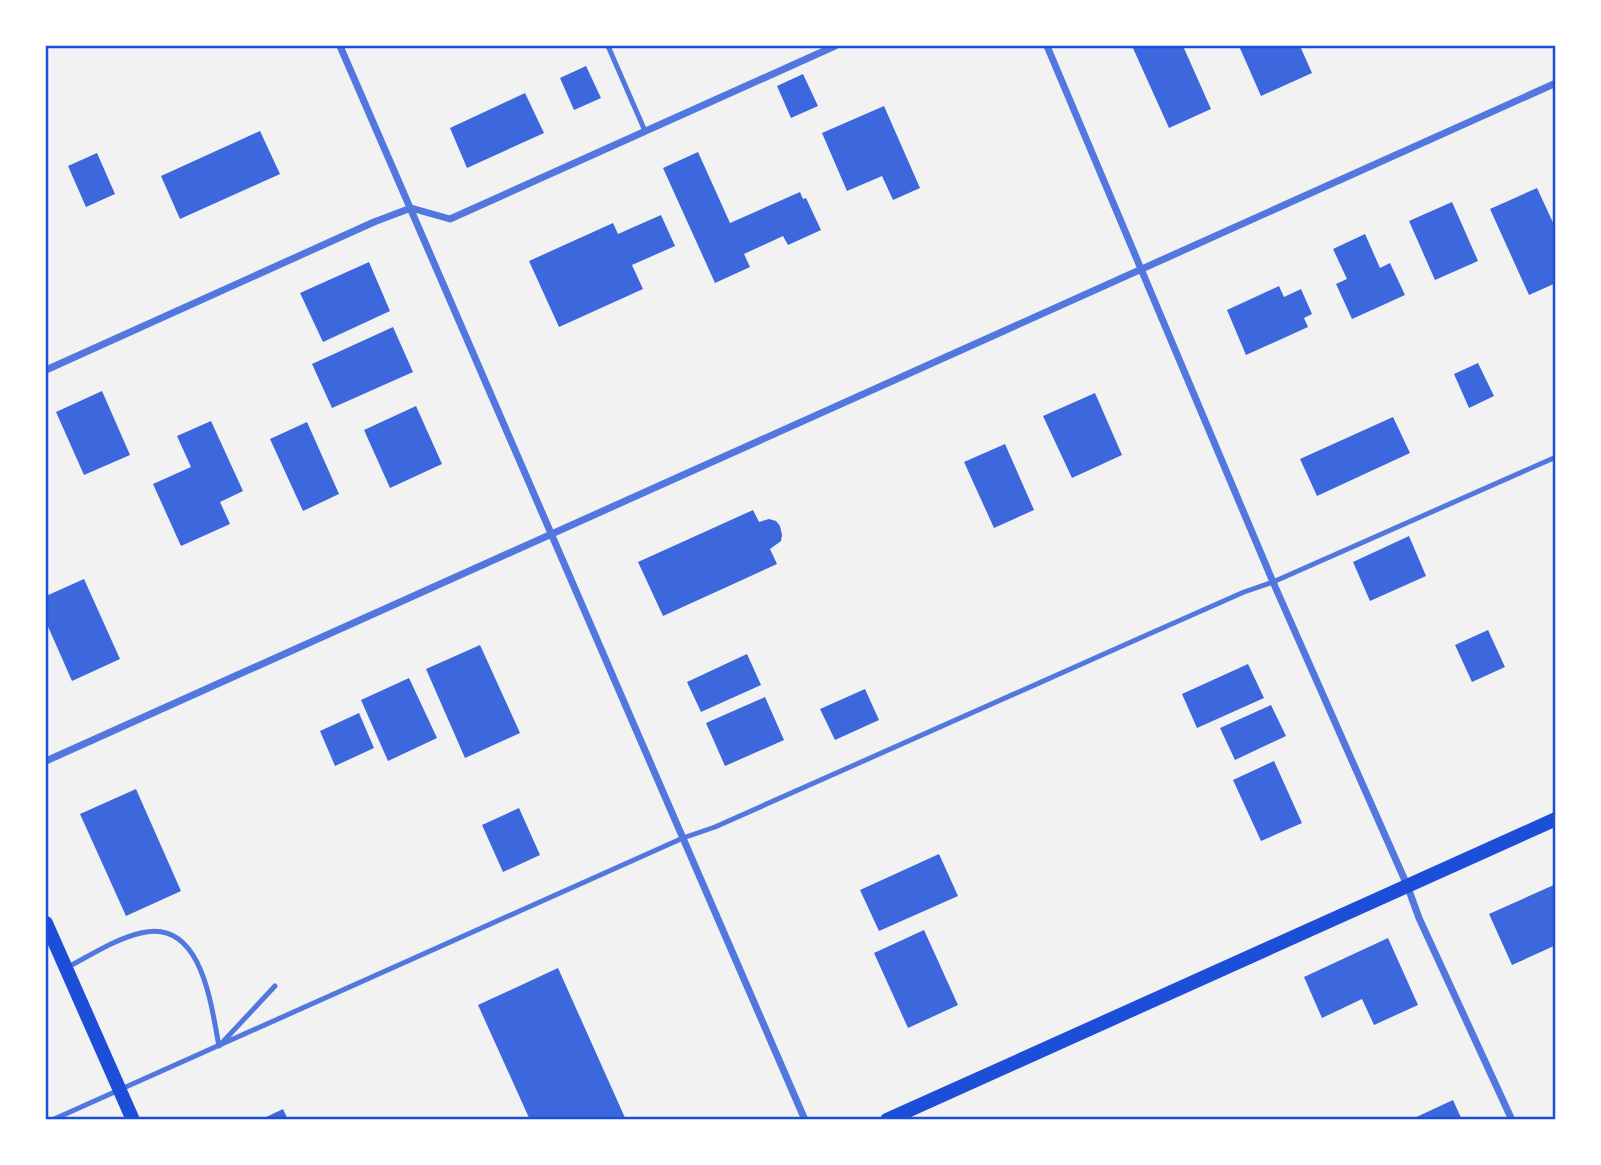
<svg xmlns="http://www.w3.org/2000/svg" width="1601" height="1165" viewBox="0 0 1601 1165" font-family="Raleway,sans-serif">
	<style>
		.building { fill: #3d67dc }
		.lines { fill: none; stroke-linecap: round; stroke-linejoin: round }
		.service { stroke: #5277de; stroke-width: 5 }
		.minor { stroke: #5277de; stroke-width: 7 }
		.secondary { stroke: #1d4ed8; stroke-width: 14 }
		.neatline { fill: none; stroke: #1d4ed8; stroke-width: 2.5 }
	</style>
	<rect width="100%" height="100%" fill="#f2f2f2"/>
	<path class="building" d="M1132,46H1183L1211,109L1169,128Z
		M1239,46H1300L1312,73L1261,96Z
		M586,66L601,98L574,110L560,78Z
		M803,74L818,106L791,118L777,86Z
		M525,93L544,133L467,168L450,128Z
		M884,106L920,188L893,200L882,176L847,191L822,133Z
		M260,131L280,174L180,219L161,176Z
		M698,152L730,223L800,192L803,199L806,198L821,230L788,245L783,236L744,254L750,267L715,283L663,168Z
		M97,153L115,194L86,207L68,166Z
		M1537,188L1556,229V283L1529,295L1490,209Z
		M1452,202L1478,261L1435,280L1409,221Z
		M661,215L675,246L632,265L643,289L559,327L529,261L613,223L618,234Z
		M1365,234L1380,268L1390,263L1405,295L1352,319L1336,284L1347,279L1333,249Z
		M369,262L390,311L323,342L300,293Z
		M1279,286L1284,297L1301,289L1312,314L1304,318L1308,327L1246,355L1227,310Z
		M393,327L413,372L332,408L312,364Z
		M1478,363L1494,396L1469,408L1454,374Z
		M102,391L130,455L84,475L56,412Z
		M1095,393L1122,455L1072,478L1043,416Z
		M416,406L442,464L390,488L364,430Z
		M1393,417L1410,453L1317,496L1300,459Z
		M211,421L243,491L220,502L230,524L181,546L153,484L191,467L177,436Z
		M307,422L339,494L303,511L270,439Z
		M1005,444L1034,510L994,528L964,462Z
		M753,510L759,522L769,519L776,521L780,526L782,535L781,541L770,549L777,564L663,616L638,562Z
		M1409,536L1426,576L1370,601L1353,562Z
		M84,579L120,659L72,681L46,622V596Z
		M1488,630L1505,667L1472,682L1455,645Z
		M480,645L520,733L465,758L426,669Z
		M747,654L761,685L701,712L687,682Z
		M1248,664L1264,698L1197,728L1182,694Z
		M409,678L437,738L388,761L361,700Z
		M865,689L879,720L835,740L820,709Z
		M765,697L784,740L725,766L706,723Z
		M1271,705L1286,736L1235,760L1220,728Z
		M359,713L374,748L335,766L320,731Z
		M1274,761L1302,823L1261,841L1233,780Z
		M136,789L181,891L126,916L80,814Z
		M519,808L540,855L503,872L482,825Z
		M939,854L958,896L879,931L860,890Z
		M1556,884V945L1512,965L1489,914Z
		M924,930L958,1005L908,1028L874,953Z
		M1388,938L1418,1005L1374,1025L1362,999L1322,1018L1304,977Z
		M558,968L626,1120H530L478,1005Z
		M1453,1100L1462,1120H1410Z
		M283,1109L288,1120H260Z"/>
	<g class="lines">
		<path class="service" d="M608,46L645,131
			M68,967C91,955 115,939 141,933C202,918 211,1005 219,1046L275,986
			M52,1120L683,838L715,827L1149,634L1244,592L1273,582L1556,457"/>
		<path class="minor" d="M340,46L805,1120
			M1047,46L1273,582L1407,885L1419,918L1512,1120
			M46,370L374,222L411,208L450,219L835,46
			M46,761L1556,83"/>
		<path class="secondary" d="M46,923L133,1120
			M887,1120L1556,819"/>
	</g>
	<rect width="1601" height="1165" fill="none" stroke="#ffffff" stroke-width="94"/>
	<rect x="47" y="47" width="1507" height="1071" class="neatline"/>
</svg>
